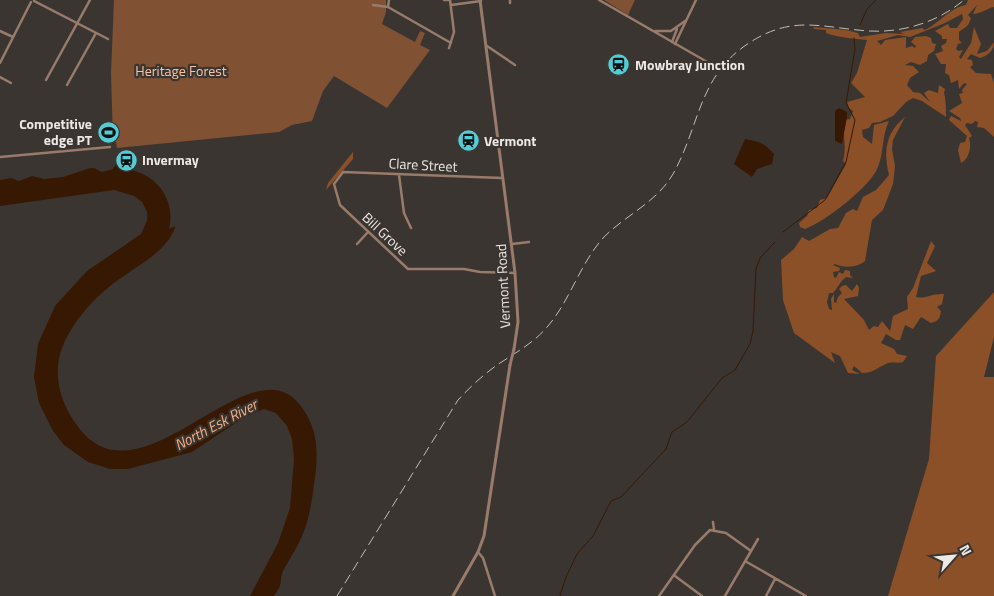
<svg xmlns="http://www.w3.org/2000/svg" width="994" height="596" viewBox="0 0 994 596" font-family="'Titillium Web',sans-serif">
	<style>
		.green { fill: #805133 }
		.forest { fill: #8b5027 }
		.water { fill: #371803 }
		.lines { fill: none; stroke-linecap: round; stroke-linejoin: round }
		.stream { stroke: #371803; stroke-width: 1 }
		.minor { stroke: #987b6a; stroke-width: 2.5 }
		.tertiary { stroke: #987b6a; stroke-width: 3 }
		.rail { stroke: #c0bcb8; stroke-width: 1; stroke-dasharray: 10 5; stroke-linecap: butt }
		.tertiary-bridge { stroke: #987b6a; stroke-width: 3 }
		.labels { text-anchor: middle; stroke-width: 4.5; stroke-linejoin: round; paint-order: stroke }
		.poi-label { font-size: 14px; font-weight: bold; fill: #ece8e5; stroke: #3b3531; text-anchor: start }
		.park-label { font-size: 14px; fill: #fac4a4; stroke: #3b3531 }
		.street-label { font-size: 14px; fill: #ece8e5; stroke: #3b3531 }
		.water-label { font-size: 15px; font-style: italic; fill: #f3ad81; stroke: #3b3531 }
	</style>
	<rect width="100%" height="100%" fill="#3b3531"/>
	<path class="green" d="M114,0H386V12L382,24L415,42L420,31L425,33L420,45L430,50L387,108L334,76L323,91L312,121L292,125L279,132L117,148L116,142H113L111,73Z
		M604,0H635L628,15Z"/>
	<path class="forest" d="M968,0H994V7C988,8 980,14 973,14L977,5L968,15L971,18C967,30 965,26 959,32V40L962,43L958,44L956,49L958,51L963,50L959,57L961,59L971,43L974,27L981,44L977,54L987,51L994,42C994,51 987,56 980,58L971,54L967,59L972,60L973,65L970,67L976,73L991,74L994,83V137L984,128L977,127L978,122L975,121L972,124L967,123L965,125L972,136L969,138C972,146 969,159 961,163L958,150L960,143L965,142L967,136L949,120L951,116L961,121L960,118L949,111L962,103L959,94L963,93L962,90L967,84L964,83L959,89L958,80L951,83L949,75L945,73L946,64H941L935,54L943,51L941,46L946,43L947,39H942V36L935,31L948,24L950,28H957L963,19L962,14L945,23L910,37L898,35L877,41L881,45L885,40L906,37V48L912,46L915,48L916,46L911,42L915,37L926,36L931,38L932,43L936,44L934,51L928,55L927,61L920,65L911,62L905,65L913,66L919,72L910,78L907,85L913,92L920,93L930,102L924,93L929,90L938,93L939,85L945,89L944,93C946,99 946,111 946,117L922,101L913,98L906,102L893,116L880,122L872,123L869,128L862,130L863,137L872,144L874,125L889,121C882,135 884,152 878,167C871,186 825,222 805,229L800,227L799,223L807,216L809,210L817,208L820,200L827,198L846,164L843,161C847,147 842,135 845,120L850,119L853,111L849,108L847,102L865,97L851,83L857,73L867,40C856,39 836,37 826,33V30L814,29L813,27L846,30L858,33L860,37L886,33L904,34L900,32L922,28L925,30C938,24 951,7 966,5Z
		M905,117L893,140L892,149L895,166L893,184L883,210L872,220L865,261C857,268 844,268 835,264L833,265L840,268L839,271L833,272L834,277L836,278L839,272L843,274L845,270L850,271V275L853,278L846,277C840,281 838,288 833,293H829L827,302L829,309L832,310L831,299L834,294V302L836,303L838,297L842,293L839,289L842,286L846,285L852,291L857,284L859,288L858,296L844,299L864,320L869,330L874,326L878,327L882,321L890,331L893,316L908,309L907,297L913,288L931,241L935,246L927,263L936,271L921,276L916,297C925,299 933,293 944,294L942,304L937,307L941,311C940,319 938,321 931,323L921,317L913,329L905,325L900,340H896L886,334L881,343L894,349L897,354L907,356L903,362C897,364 891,361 886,364C877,368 873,373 862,373L854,366L852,370L860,374L848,373L840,356L831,352L835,363L794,333L783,300L781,260L794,249L802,237L809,241L830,229L838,228L846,213L853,209L857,211L863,197L876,190L889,175C883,151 886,132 905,117Z
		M353,152V159L326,190L328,183Z
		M994,292V337L984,377H994V596H888L929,459L936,356Z"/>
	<path class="water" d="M839,108L847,112V117L842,144L835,141V111Z
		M745,139C760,142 763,142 774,154L772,164L757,169L752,177L734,164Z
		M116,164C122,169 131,169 138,172C162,181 175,204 169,229L175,226V228C166,251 143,262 124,276C96,294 62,330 58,365C56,388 65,410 79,428C142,511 254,333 303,409C316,427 318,447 316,470C313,491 311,516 302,536C297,548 290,558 284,569C278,580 285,582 274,596H250L278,543L290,508L294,459L292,439L287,426L276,413L264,409L246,416L192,452L128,469H110L88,462L64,445L53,431L39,403L34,377L38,344L55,306L87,271L141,234L147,221V212L142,202L134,196L114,190L0,206V180L11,178L19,181L32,176L44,179L63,177L90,168H94L102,172L113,169Z"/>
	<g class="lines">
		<path class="stream" d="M860,25L867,9L876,0
			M783,232L825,200L846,162L855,120L846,103L855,49L854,38
			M560,596L566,577L577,554L593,536L611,501L621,497L666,449L672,432L687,422L722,378L735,370L750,344L753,331L756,269L760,258L775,242"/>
		<path class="minor" d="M444,0H450
			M510,0V3
			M599,0L716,67
			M34,1L108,39
			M373,5L388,7
			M451,5L481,1
			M388,7L451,43
			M388,7L389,0
			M0,31L13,37
			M655,31H671L685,21
			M672,42L677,29
			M675,44L696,0
			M487,46L515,65
			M449,48L454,32L450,0
			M0,63L31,2
			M0,77L11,83
			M46,80L90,0
			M67,85L96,33
			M0,157L110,147
			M399,175L404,213L411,228
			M502,178L343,172L334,184L340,205L408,269H464L480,272L515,273
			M357,244L368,232
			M512,244L529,242
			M713,522L714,530
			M478,552L483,558L495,596
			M745,561L806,596
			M675,576L702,596
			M659,596L695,545L710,530L726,533L751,551
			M725,596L758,539
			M766,596L775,579"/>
		<path class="tertiary" d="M480,0L515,273L518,322L514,349
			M453,596L478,552L484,536L510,365"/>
		<path class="rail" d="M337,596L458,400C470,387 483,375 497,365C515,353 534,343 548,326C571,299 580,263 604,237C627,214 656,203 673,174C700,126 698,76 749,43C793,14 823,28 869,31C903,33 938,22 964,0"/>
		<path class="tertiary-bridge" d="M510,365L514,349"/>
	</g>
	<defs>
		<symbol id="station-disc" viewBox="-11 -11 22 22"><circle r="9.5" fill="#52ccd5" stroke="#3b3531"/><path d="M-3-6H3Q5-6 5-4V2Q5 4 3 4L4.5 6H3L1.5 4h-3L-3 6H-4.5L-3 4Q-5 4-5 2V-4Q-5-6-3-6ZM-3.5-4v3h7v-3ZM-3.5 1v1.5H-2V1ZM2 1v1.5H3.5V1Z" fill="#111"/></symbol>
		<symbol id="stadium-disc" viewBox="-11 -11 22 22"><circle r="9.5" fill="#52ccd5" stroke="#3b3531"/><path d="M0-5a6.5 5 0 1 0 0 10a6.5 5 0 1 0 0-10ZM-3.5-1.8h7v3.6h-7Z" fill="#111"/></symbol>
	</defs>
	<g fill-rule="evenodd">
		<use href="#station-disc" x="606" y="52" width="25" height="25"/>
		<use href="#stadium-disc" x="96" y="120" width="25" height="25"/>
		<use href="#station-disc" x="456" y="128" width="25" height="25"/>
		<use href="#station-disc" x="114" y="148" width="25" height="25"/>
	</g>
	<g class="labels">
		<g class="poi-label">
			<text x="635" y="70">Mowbray Junction</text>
			<text x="92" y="129" text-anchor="end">Competitive<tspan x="92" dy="16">edge PT</tspan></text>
			<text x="484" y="146">Vermont</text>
			<text x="142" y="165">Invermay</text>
		</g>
		<g class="park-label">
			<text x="181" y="76">Heritage Forest</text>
		</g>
		<g class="street-label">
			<text transform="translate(423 165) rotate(3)" y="5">Clare Street</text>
			<text transform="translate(385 234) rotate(43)" y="5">Bill Grove</text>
			<text transform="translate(503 286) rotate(-93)" y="5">Vermont Road</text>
		</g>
		<g class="water-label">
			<text transform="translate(216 425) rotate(-28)" y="5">North Esk River</text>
		</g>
	</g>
	<g transform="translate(954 556) rotate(63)" stroke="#3b3531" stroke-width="4" paint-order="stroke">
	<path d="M0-4L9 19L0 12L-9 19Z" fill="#ece8e5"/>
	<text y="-8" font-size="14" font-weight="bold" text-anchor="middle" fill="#ece8e5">N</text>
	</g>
</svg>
